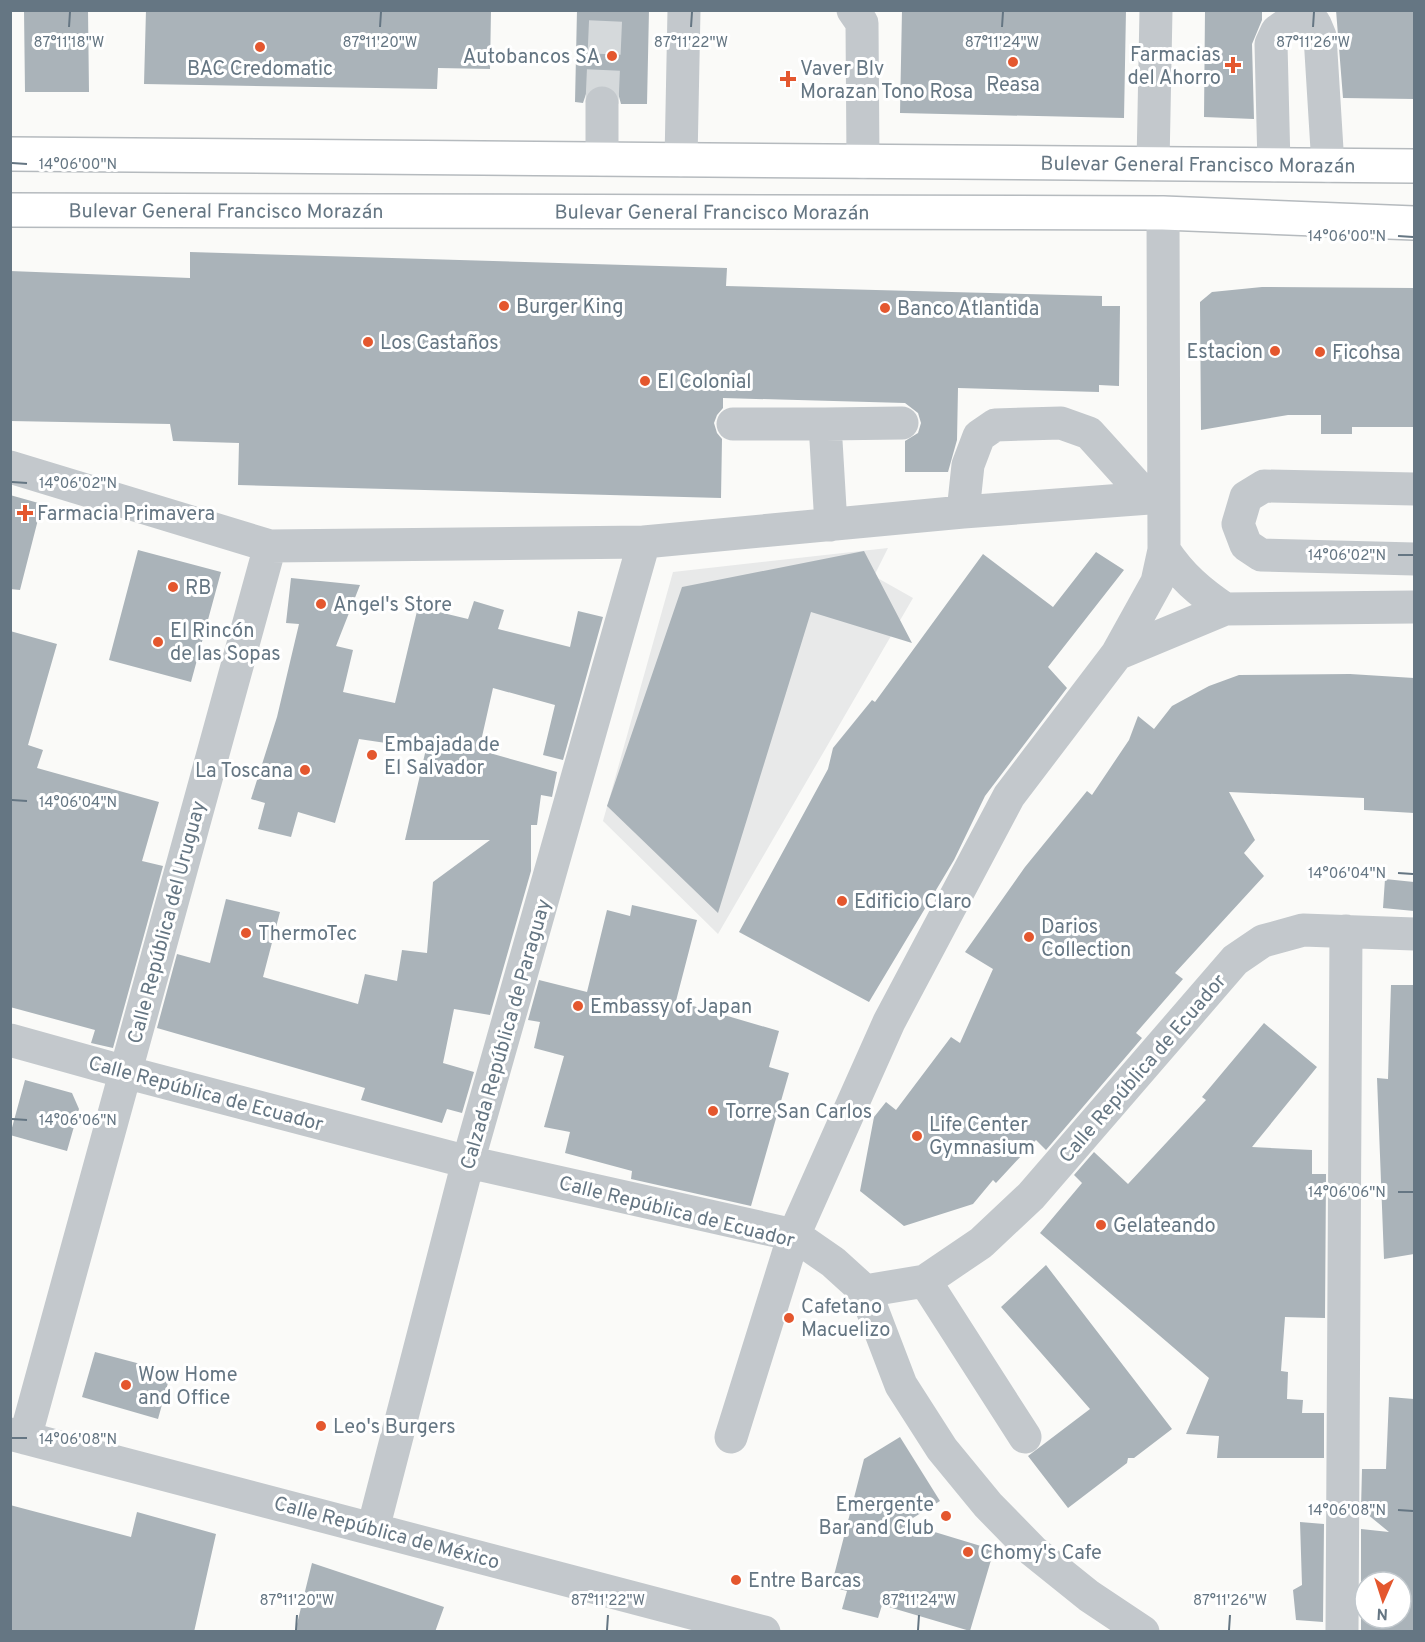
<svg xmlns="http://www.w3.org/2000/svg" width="1425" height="1642" viewBox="0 0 1425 1642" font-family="Overpass,sans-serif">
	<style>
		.built { fill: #e8e9e9 }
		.building { fill: #aab3b9; fill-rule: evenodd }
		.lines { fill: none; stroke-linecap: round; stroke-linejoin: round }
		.minor-tunnel { stroke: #d5d9db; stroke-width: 33; stroke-dasharray: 33 16; stroke-linecap: butt }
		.major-casing { stroke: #b5babe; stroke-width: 36 }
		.minor { stroke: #c3c8cc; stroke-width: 33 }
		.major { stroke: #fff; stroke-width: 33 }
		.ticks { fill: none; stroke: #657683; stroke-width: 2 }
		.poi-dot { fill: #e4572e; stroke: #fff; stroke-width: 2 }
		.labels { text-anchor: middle; stroke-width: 6; stroke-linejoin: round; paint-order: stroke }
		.poi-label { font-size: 20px; fill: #657683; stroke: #fff; text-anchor: start }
		.street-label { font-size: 20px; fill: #657683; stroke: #fff }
		.ticks-label { font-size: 15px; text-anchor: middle; fill: #657683; stroke: #fff; stroke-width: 6; stroke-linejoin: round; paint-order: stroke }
	</style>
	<rect width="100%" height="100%" fill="#fafaf8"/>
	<path class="built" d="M888,548L874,576L913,598L718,934L603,821L673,572Z"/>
	<path class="building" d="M24,10H88L89,92H25Z
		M146,10H491L490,69L438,68L437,89L144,84Z
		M577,10H649L647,104H621L618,93L611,87L603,84L592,87L586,94L583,103L575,102Z
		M902,10H1126L1124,118L900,113Z
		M1205,10L1262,12V20L1252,44L1254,119L1204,117Z
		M1336,10H1414V99L1343,98Z
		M190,252L727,268L726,286L1102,296V306H1120L1119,386L1099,385V392L958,388L957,440L948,472H905V441L918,433L921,423L918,413L905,403L723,398V408L717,415L714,423L717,433L722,439L721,498L238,485L239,443L173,441L170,424L10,421V271L190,278Z
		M1262,287L1414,288V427H1352V434H1321V415H1288L1201,430L1200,302L1212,292Z
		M10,495L42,504L20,590L10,589Z
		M138,550L221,572L191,682L109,660Z
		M864,551L912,643L811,612L718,913L607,806L682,587Z
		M1096,552L1124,570L1048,667L1067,688L985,796L954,860L869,1002L739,932L828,769L833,748L872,700L875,702L983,554L1053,607Z
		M291,578L360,585L336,646L353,650L343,692L395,703L418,607L468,619L474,601L504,610L498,629L570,647L578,611L603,617L563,760L543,755L555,705L493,688L479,750L557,772L552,797L541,795L537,825H531V871L490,1015L454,1009L443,1063L474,1072L462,1113L447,1109L442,1123L361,1100L365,1088L157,1028L177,954L210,963L226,899L280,912L263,977L358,1004L365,974L397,981L402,950L427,953L433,882L490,840H405L426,749L359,739L335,823L298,812L291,837L258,829L265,803L251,799L277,717L299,624L286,623Z
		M10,631L57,644L28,745L43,750L37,768L159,802L142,861L163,866L113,1048L91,1043L95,1030L10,1007Z
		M1350,674L1414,678V813L1364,810V798L1229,792L1255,840L1244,853L1264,876L1175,973L1183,979L1136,1033L1142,1038L1046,1150L1036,1140L996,1183L993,1180L973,1204L904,1226L860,1191L874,1117L886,1102L896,1110L951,1037L960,1043L993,969L965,952L1025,867L1087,791L1092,795L1129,740L1138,716L1154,729L1172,706L1209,686L1239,675Z
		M1385,879L1414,882V911L1383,908Z
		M632,905L697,920L676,1001L779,1031L769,1067L789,1073L751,1206L631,1179L632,1171L565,1153L570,1132L544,1127L564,1056L534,1048L540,1022L528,1020L539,980L587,992L607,910L630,916Z
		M1391,985H1414V1254L1384,1259L1377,1078L1388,1079Z
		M1264,1023L1317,1067L1252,1147L1312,1150V1174H1326L1325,1318L1285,1317L1281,1371L1288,1372L1287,1399L1303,1400L1302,1413H1324V1458H1217L1219,1436L1186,1434L1209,1378L1040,1233L1082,1183L1074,1175L1094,1152L1128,1184L1206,1100L1202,1097Z
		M25,1080L72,1093L79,1109L67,1151L10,1135Z
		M1046,1265L1172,1429L1134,1458H1128L1127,1463L1068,1508L1028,1456L1090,1409L1001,1307Z
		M95,1352L171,1372L158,1419L82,1397Z
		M1389,1397L1414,1399V1632H1361V1529L1389,1532L1361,1509L1362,1469H1386ZM1365,1582H1401V1618H1365Z
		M900,1437L940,1501L905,1523L994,1550L970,1631L882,1605L878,1618L842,1609L847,1591L831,1587L864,1459Z
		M10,1505L131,1537L137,1512L216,1534L194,1632H10Z
		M1300,1522L1324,1524L1323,1622L1296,1620L1293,1590L1302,1585Z
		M312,1563L444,1607L435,1632H295Z"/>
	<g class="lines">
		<path class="minor-tunnel" d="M602,103L606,10"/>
		<defs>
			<g id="major">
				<path id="s1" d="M10,154L1414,166"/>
				<path id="s2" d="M10,210L1163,213L1414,223"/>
			</g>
		</defs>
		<use href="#major" class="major-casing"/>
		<path class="minor" d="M853,10L862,23L863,162
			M602,159V103
			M681,160L684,10
			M1153,164L1156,10
			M1274,165L1271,44L1277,31L1290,22L1315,24L1320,36L1328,166
			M733,424H825
			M10,467L270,546L644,542L963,512L1163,497
			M1414,489L1264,486L1246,497L1238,524L1246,545L1261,555L1414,559
			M963,512L968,465L979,436L995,425L1061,423L1089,433L1147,497
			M831,525L825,424L902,423
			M1164,550C1181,576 1200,592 1225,609
			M1117,654L1157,582L1164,550L1163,213
			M10,1040L125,1072L468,1162L794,1235L833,1262L865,1291L901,1385L942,1449L988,1505L1033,1551L1089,1596L1143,1632
			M925,1281L1025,1437
			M865,1291L925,1281L981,1243L1031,1196L1235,960L1263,941L1303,930L1414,934
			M10,1434L764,1632
			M731,1437L794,1235L889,1022L1009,796L1117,654L1225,609L1414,607
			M25,1438L270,546
			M373,1529L468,1162L644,542
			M1342,1632L1346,931"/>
		<use href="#major" class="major"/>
	</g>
	<path class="ticks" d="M69,27L70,12M380,27L381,12M691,27L692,12M1002,27L1003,12M1313,27L1314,12M12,163L27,164M1398,236L1413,237M12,482L27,483M1398,555H1413M12,800L27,801M1398,873L1413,874M12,1119L27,1120M1398,1192H1413M12,1438H27M1398,1510L1413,1511M296,1630L297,1615M607,1630L608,1615M918,1630L919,1615M1229,1630L1230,1615"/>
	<g class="poi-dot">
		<circle cx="260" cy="47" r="6"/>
		<circle cx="612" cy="56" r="6"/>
		<circle cx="1013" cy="62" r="6"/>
		<path d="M1230 56h6v6h6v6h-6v6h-6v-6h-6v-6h6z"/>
		<path d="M785 70h6v6h6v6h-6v6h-6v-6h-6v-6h6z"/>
		<circle cx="504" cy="306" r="6"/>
		<circle cx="885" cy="308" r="6"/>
		<circle cx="368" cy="342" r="6"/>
		<circle cx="1275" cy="351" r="6"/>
		<circle cx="1320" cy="352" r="6"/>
		<circle cx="645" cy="381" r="6"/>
		<path d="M22 504h6v6h6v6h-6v6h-6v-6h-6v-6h6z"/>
		<circle cx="173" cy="587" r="6"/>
		<circle cx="321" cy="604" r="6"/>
		<circle cx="158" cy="642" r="6"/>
		<circle cx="372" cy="755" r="6"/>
		<circle cx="305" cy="770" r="6"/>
		<circle cx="842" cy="901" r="6"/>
		<circle cx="246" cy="933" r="6"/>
		<circle cx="1029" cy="937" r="6"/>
		<circle cx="578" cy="1006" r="6"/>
		<circle cx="713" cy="1111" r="6"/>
		<circle cx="917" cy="1136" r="6"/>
		<circle cx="1101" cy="1225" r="6"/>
		<circle cx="789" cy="1318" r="6"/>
		<circle cx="126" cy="1385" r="6"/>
		<circle cx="321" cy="1426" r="6"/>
		<circle cx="946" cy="1516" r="6"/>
		<circle cx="968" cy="1552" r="6"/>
		<circle cx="736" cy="1580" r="6"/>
	</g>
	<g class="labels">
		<g class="poi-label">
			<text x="1221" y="61" text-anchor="end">Farmacias<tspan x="1221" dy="23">del Ahorro</tspan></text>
			<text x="600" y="63" text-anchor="end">Autobancos SA</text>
			<text x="260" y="75" text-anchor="middle">BAC Credomatic</text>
			<text x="800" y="75">Vaver Blv<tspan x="800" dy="23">Morazan Tono Rosa</tspan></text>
			<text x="1013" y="91" text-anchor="middle">Reasa</text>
			<text x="516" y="313">Burger King</text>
			<text x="897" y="315">Banco Atlantida</text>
			<text x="380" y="349">Los Castaños</text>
			<text x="1263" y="358" text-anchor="end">Estacion</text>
			<text x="1332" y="359">Ficohsa</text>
			<text x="657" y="388">El Colonial</text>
			<text x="37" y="520">Farmacia Primavera</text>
			<text x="185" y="594">RB</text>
			<text x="333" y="611">Angel's Store</text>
			<text x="170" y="637">El Rincón<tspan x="170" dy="23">de las Sopas</tspan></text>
			<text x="384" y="751">Embajada de<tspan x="384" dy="23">El Salvador</tspan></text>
			<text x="293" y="777" text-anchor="end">La Toscana</text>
			<text x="854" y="908">Edificio Claro</text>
			<text x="1041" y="933">Darios<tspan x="1041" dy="23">Collection</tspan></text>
			<text x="258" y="940">ThermoTec</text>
			<text x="590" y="1013">Embassy of Japan</text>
			<text x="725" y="1118">Torre San Carlos</text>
			<text x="929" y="1131">Life Center<tspan x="929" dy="23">Gymnasium</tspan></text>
			<text x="1113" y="1232">Gelateando</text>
			<text x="801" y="1313">Cafetano<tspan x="801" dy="23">Macuelizo</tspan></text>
			<text x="138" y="1381">Wow Home<tspan x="138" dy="23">and Office</tspan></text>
			<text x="333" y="1433">Leo's Burgers</text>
			<text x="934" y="1511" text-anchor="end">Emergente<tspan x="934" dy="23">Bar and Club</tspan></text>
			<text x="980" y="1559">Chomy's Cafe</text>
			<text x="748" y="1587">Entre Barcas</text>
		</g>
		<g class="street-label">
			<text dy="7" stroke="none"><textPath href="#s1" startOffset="1188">Bulevar General Francisco Morazán</textPath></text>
			<text dy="7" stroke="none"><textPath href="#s2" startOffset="216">Bulevar General Francisco Morazán</textPath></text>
			<text dy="7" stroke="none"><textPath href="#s2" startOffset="702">Bulevar General Francisco Morazán</textPath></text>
			<text transform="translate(166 922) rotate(-75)" y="7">Calle República del Uruguay</text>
			<text transform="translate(505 1034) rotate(-74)" y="7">Calzada República de Paraguay</text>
			<text transform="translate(1142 1068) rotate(-49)" y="7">Calle República de Ecuador</text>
			<text transform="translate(206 1093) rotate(15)" y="7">Calle República de Ecuador</text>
			<text transform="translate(677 1211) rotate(14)" y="7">Calle República de Ecuador</text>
			<text transform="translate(387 1532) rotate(15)" y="7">Calle República de México</text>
		</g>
	</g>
	<g class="ticks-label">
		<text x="380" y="47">87°11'20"W</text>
		<text x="691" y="47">87°11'22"W</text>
		<text x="1002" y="47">87°11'24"W</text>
		<text x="1313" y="47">87°11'26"W</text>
		<text x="69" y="47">87°11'18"W</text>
		<text x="78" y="169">14°06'00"N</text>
		<text x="1347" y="241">14°06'00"N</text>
		<text x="78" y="488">14°06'02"N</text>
		<text x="1347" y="560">14°06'02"N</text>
		<text x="78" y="807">14°06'04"N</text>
		<text x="1347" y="878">14°06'04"N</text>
		<text x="78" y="1125">14°06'06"N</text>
		<text x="1347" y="1197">14°06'06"N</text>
		<text x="78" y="1444">14°06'08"N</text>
		<text x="1347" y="1515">14°06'08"N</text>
		<text x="297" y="1605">87°11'20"W</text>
		<text x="608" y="1605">87°11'22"W</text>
		<text x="919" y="1605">87°11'24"W</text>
		<text x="1230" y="1605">87°11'26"W</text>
	</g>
	<rect width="1425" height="1642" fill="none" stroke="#657683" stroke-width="24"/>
	<g transform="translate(1383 1600) rotate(183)"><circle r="28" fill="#ffffff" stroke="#c1c8cd" stroke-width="1.5"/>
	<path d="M0-4.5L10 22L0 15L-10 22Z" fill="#e4572e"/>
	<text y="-9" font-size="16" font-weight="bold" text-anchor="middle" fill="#657683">N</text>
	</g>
</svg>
